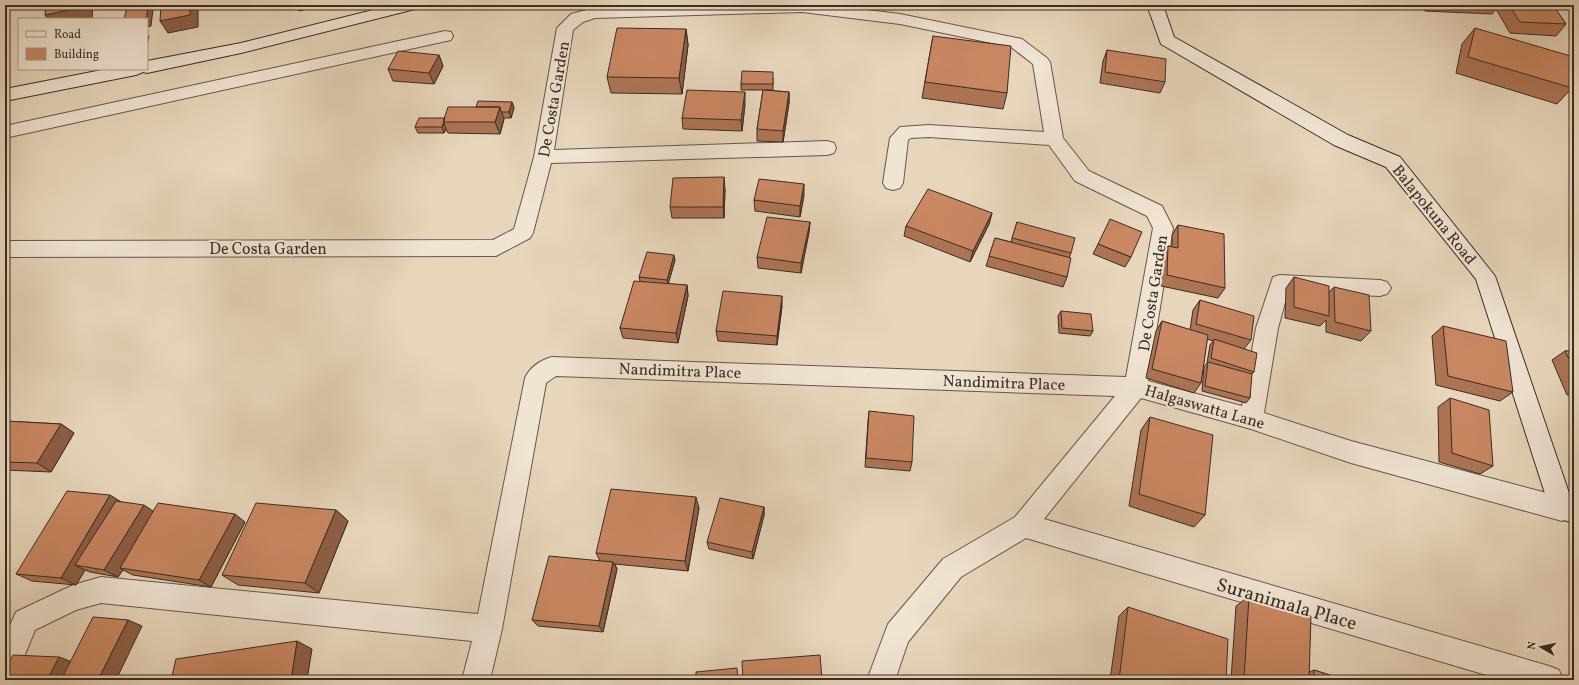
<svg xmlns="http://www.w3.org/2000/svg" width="1579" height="685" viewBox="0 0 1579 685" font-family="Vollkorn,serif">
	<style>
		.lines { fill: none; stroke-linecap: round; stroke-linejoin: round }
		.street-casing { stroke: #64574b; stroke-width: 2 }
		.secondary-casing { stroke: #382d25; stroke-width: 2 }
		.street { fill: #f0e4d3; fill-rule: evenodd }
		.secondary { fill: #f0e4d3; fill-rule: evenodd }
		.wall { fill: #ad7454; stroke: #382d25 }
		.shaded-wall { fill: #8d5e45; stroke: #382d25 }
		.building { fill: #c98762; stroke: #382d25 }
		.labels { text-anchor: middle; stroke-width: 4; stroke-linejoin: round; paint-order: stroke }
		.street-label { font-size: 16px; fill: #382d25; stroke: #f0e4d3 }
		.near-street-label { font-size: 19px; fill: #382d25; stroke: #f0e4d3 }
	</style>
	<rect width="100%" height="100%" fill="#e8d6bc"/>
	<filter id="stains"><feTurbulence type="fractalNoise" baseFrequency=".005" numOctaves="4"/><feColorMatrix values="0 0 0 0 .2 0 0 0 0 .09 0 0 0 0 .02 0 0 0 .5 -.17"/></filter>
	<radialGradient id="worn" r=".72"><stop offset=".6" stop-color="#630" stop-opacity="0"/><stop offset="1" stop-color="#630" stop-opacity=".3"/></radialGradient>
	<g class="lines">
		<defs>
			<path id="street" d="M698,5H826L900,14L1022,39L1047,58L1050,62L1063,138L1089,171L1162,206L1173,228L1148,381L1242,406L1256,328L1273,277L1280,275L1380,280L1387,282L1391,288L1387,294L1380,296L1288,292L1278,328L1264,413L1351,441L1562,497L1571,501L1574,508L1571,517L1562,521L1351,463L1251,429L1141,398L1044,519L1549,666L1559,670L1563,680H1503L1026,538L961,577L908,642L895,680H867L888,624L943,559L1015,517L1115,396L556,376L546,383L502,629L490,680H462L472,641L101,603L76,610L35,630L15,679L5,680V636L16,612L73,585L101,577L478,614L525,378C530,367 541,360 552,357L1126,377L1153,228L1147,216L1075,181L1049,145L929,137L911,138L908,140L903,183L900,188L893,190L886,188L883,183L890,138L900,127L929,125L1044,132L1033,64L1011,47L900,24L802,12L595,18L583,22L573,30L554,150L827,141L834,143L836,148L834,153L827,155L551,163L533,233L530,238L496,256L5,257V241L493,240L514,229L534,157L557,28L571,14L594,8Z
				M445,31L451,32L453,36L451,40L5,138V126Z"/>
			<path id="secondary" d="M393,5H421L419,8L241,53L147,73L143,72L136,75L5,101V89L107,69H147V61L241,43Z
				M1147,5H1163L1174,37L1348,135L1400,157L1495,276L1571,499H1574V523L1553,517L1550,509L1476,279L1386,167L1334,145L1161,44Z"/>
		</defs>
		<use href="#street" class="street-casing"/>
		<use href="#secondary" class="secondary-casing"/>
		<use href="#street" class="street"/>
		<use href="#secondary" class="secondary"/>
	</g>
	<path class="wall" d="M823,5H843L842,9L823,6Z
		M1422,5H1553L1566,24L1556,36L1510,33L1496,9L1492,14L1425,11Z
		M1475,28L1572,88L1557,104L1456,73L1462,44Z
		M686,29L688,45L682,94L611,93L607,77Z
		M933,36L1007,93L1003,109L922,98Z
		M1107,50L1165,82L1160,93L1100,83L1103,61Z
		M439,55L443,66L434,84L393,81L388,69Z
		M773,78V90H765L789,92V103L783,142L757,141V129L763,90H741V84Z
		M512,102L514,108L511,118H503L504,119L500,134L448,133L446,129L444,133H418L415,127L445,118Z
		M745,104L742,131L683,129L682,118Z
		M725,189L724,218H672L670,207Z
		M804,195L800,217L755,211L754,200Z
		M992,213L989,224L970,262L904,236L906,226Z
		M810,222L809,232L801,273L758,268L757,257Z
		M1017,222L1071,253L1069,258L1067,277L1063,287L986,266L995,238L1011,242Z
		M1178,225L1225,288L1218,298L1161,286L1162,257L1168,246L1172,247V235Z
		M1098,244L1131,257L1125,267L1093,254Z
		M675,260L668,284L687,285L688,296L678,343L623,338L620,328L640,281L639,277Z
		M1294,277L1329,292L1334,287L1371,331L1361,341L1326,332V320L1320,326L1285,318L1286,288Z
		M1200,300L1251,340L1244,349L1254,372L1251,375L1250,398L1246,403L1202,391L1204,367L1207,363L1210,345L1213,341L1207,339L1201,383L1194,393L1146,378L1156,331L1162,321L1190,330L1193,310Z
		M782,306L777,345L718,341L716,331Z
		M1061,311L1093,331L1090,336L1059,333L1058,316Z
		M1443,326L1513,392L1500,401L1436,385L1432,336Z
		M1565,351H1574V395H1567L1552,360Z
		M1450,398L1493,466L1480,474L1439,462L1438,407Z
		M869,411L912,462L910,471L865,467L868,421Z
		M1150,417L1205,515L1194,527L1129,506L1141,430Z
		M5,421L61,424L74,433L51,472L5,470Z
		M764,507V515L753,559L709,549L707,542Z
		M699,508L688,571L615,564L617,569L603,632L538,626L532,620L600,561L596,553Z
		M336,510L348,521L319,593L238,585L222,575Z
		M154,511L245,522L211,587L133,575L123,570L118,577L90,572L85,570L76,585L32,581L16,574Z
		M1249,596L1310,672L1314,670L1345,680H1231L1236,606Z
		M1128,607L1226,680H1110L1119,616Z"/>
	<path class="shaded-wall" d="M83,5H93L92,19H48L45,15Z
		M112,5H128L114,8Z
		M149,5H159L151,7L153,9L151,26L147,27V19H146Z
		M190,5H198V27L168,33L160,21Z
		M296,5H323L299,11Z
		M686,29L688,45L682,94L679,78Z
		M147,34L149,36L147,47Z
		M439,55L443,66L434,84L429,73Z
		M745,92V104L742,131L741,120Z
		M789,92V103L783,142V131Z
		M512,102L514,108L511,118L509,112Z
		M500,107L504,119L500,134L495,122Z
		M444,123L446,129L444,133L442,127Z
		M724,177L725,189L724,218L723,207Z
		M804,184V195L800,217V206Z
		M992,213L989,224L970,262L973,251Z
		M810,222L809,232L801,273V263Z
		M674,255L675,260L668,285L667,280Z
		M687,285L688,296L678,343L676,333Z
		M782,296V306L777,345V336Z
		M61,424L74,433L51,472L37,463Z
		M110,495L123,503L75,565L85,570L76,585L61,578Z
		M696,497L699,508L688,571L685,561Z
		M144,505L156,513L120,568L123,570L118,577L104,570Z
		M764,507V515L753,559L752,552Z
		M336,510L348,521L319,593L305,583Z
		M235,514L245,522L211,587L199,580Z
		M613,562L617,569L603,632L599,626Z
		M128,620L142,626L116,680H98Z
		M297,641L312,649L307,680H291Z
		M59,657L75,663L66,680H47Z"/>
	<path class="building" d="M46,5H83V7L45,15Z
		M140,5H149L146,19H124L127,7Z
		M161,5H190V15L160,21Z
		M1509,5H1553L1566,24L1520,22Z
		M617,28L686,29L679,78L607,77Z
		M1475,28L1574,57V72L1572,88L1468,57Z
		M933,36L1011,46L1007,93L925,82Z
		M1107,50L1166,59L1165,82L1105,72Z
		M398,51L439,55L429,73L388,69Z
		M742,71L773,72V84H741Z
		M687,90L745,92L741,120L682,118Z
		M763,90L789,92L783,131L757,129Z
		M478,101L512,102L509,112H501L500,107H476Z
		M448,107H500L495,122H443Z
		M419,118H445L442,127H415Z
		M724,177L723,207H670L673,178Z
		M759,179L804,184L800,206L754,200Z
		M928,189L992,213L973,251L906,226Z
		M767,217L810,222L801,263L757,257Z
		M1110,219L1142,232L1131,257L1098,244Z
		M1017,222L1075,238L1071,253L1012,238Z
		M1178,225L1224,234L1225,288L1167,275L1168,246L1178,248Z
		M995,238L1071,258L1067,277L989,256Z
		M647,252L674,255L667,280L639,277Z
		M1294,277L1329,286V316L1294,307Z
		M634,281L687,285L676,333L620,328Z
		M1334,287L1369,295L1371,331L1335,322Z
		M723,291L782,296L777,336L716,331Z
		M1200,300L1254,316L1251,340L1196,324Z
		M1061,311L1091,314L1093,331L1062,328Z
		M1162,321L1208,335L1201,383L1152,369Z
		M1443,326L1506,341L1513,392L1448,376Z
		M1214,339L1257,353L1254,372L1211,358Z
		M1565,351H1574V369Z
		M1208,362L1252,374L1250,398L1205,386Z
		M1450,398L1489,410L1493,466L1452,453Z
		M869,411L914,416L912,462L866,458Z
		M1150,417L1213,435L1205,515L1139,494Z
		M5,421L61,424L37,463L5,462Z
		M611,489L696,497L685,561L596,553Z
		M67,491L110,495L61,578L16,574Z
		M720,498L764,507L752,552L707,542Z
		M116,501L144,505L104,570L75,565Z
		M158,503L235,514L199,580L120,568Z
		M256,503L336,510L305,583L222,575Z
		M549,556L613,562L599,626L532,620Z
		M1249,596L1311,616L1309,680H1244Z
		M1128,607L1228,639L1226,680H1119Z
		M93,617L128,620L98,680H61Z
		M297,641L291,680H171L176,659Z
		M13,655L59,657L47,680H5V670Z
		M820,655L822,680H743L742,661Z
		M737,668L738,680H696V672Z
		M1314,670L1345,680H1314Z"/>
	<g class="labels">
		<g class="street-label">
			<text transform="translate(553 99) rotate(-80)" y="6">De Costa Garden</text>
			<text transform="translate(1435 214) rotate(51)" y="6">Balapokuna Road</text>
			<text x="268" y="254">De Costa Garden</text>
			<text transform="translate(1152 293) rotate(-81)" y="6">De Costa Garden</text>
			<text transform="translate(680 370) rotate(2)" y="6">Nandimitra Place</text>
			<text transform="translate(1004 382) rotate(2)" y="6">Nandimitra Place</text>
			<text transform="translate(1205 406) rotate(16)" y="6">Halgaswatta Lane</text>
		</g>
		<g class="near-street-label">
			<text transform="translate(1287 603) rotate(16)" y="7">Suranimala Place</text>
		</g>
	</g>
	<rect width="1579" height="685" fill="none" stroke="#e8d6bc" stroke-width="20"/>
	<rect x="6" y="6" width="1567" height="673" fill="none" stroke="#382d25" stroke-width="2"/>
	<rect x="10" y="10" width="1559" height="665" fill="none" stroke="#382d25"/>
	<rect x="18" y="18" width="130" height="52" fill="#f0e4d3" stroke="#a69b8d"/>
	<rect x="26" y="31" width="20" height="6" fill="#f0e4d3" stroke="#a69b8d"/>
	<text x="54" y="38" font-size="12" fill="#382d25">Road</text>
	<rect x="26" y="48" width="20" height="12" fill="#c98762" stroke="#a69b8d"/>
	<text x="54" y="58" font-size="12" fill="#382d25">Building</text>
	<g transform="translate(1541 647) rotate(279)" stroke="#f0e4d3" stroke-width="3" paint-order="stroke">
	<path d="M0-3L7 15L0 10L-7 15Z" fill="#382d25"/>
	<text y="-6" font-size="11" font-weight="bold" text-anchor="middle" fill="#382d25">N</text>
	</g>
	<rect width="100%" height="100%" filter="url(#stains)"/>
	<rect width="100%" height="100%" fill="url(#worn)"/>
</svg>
